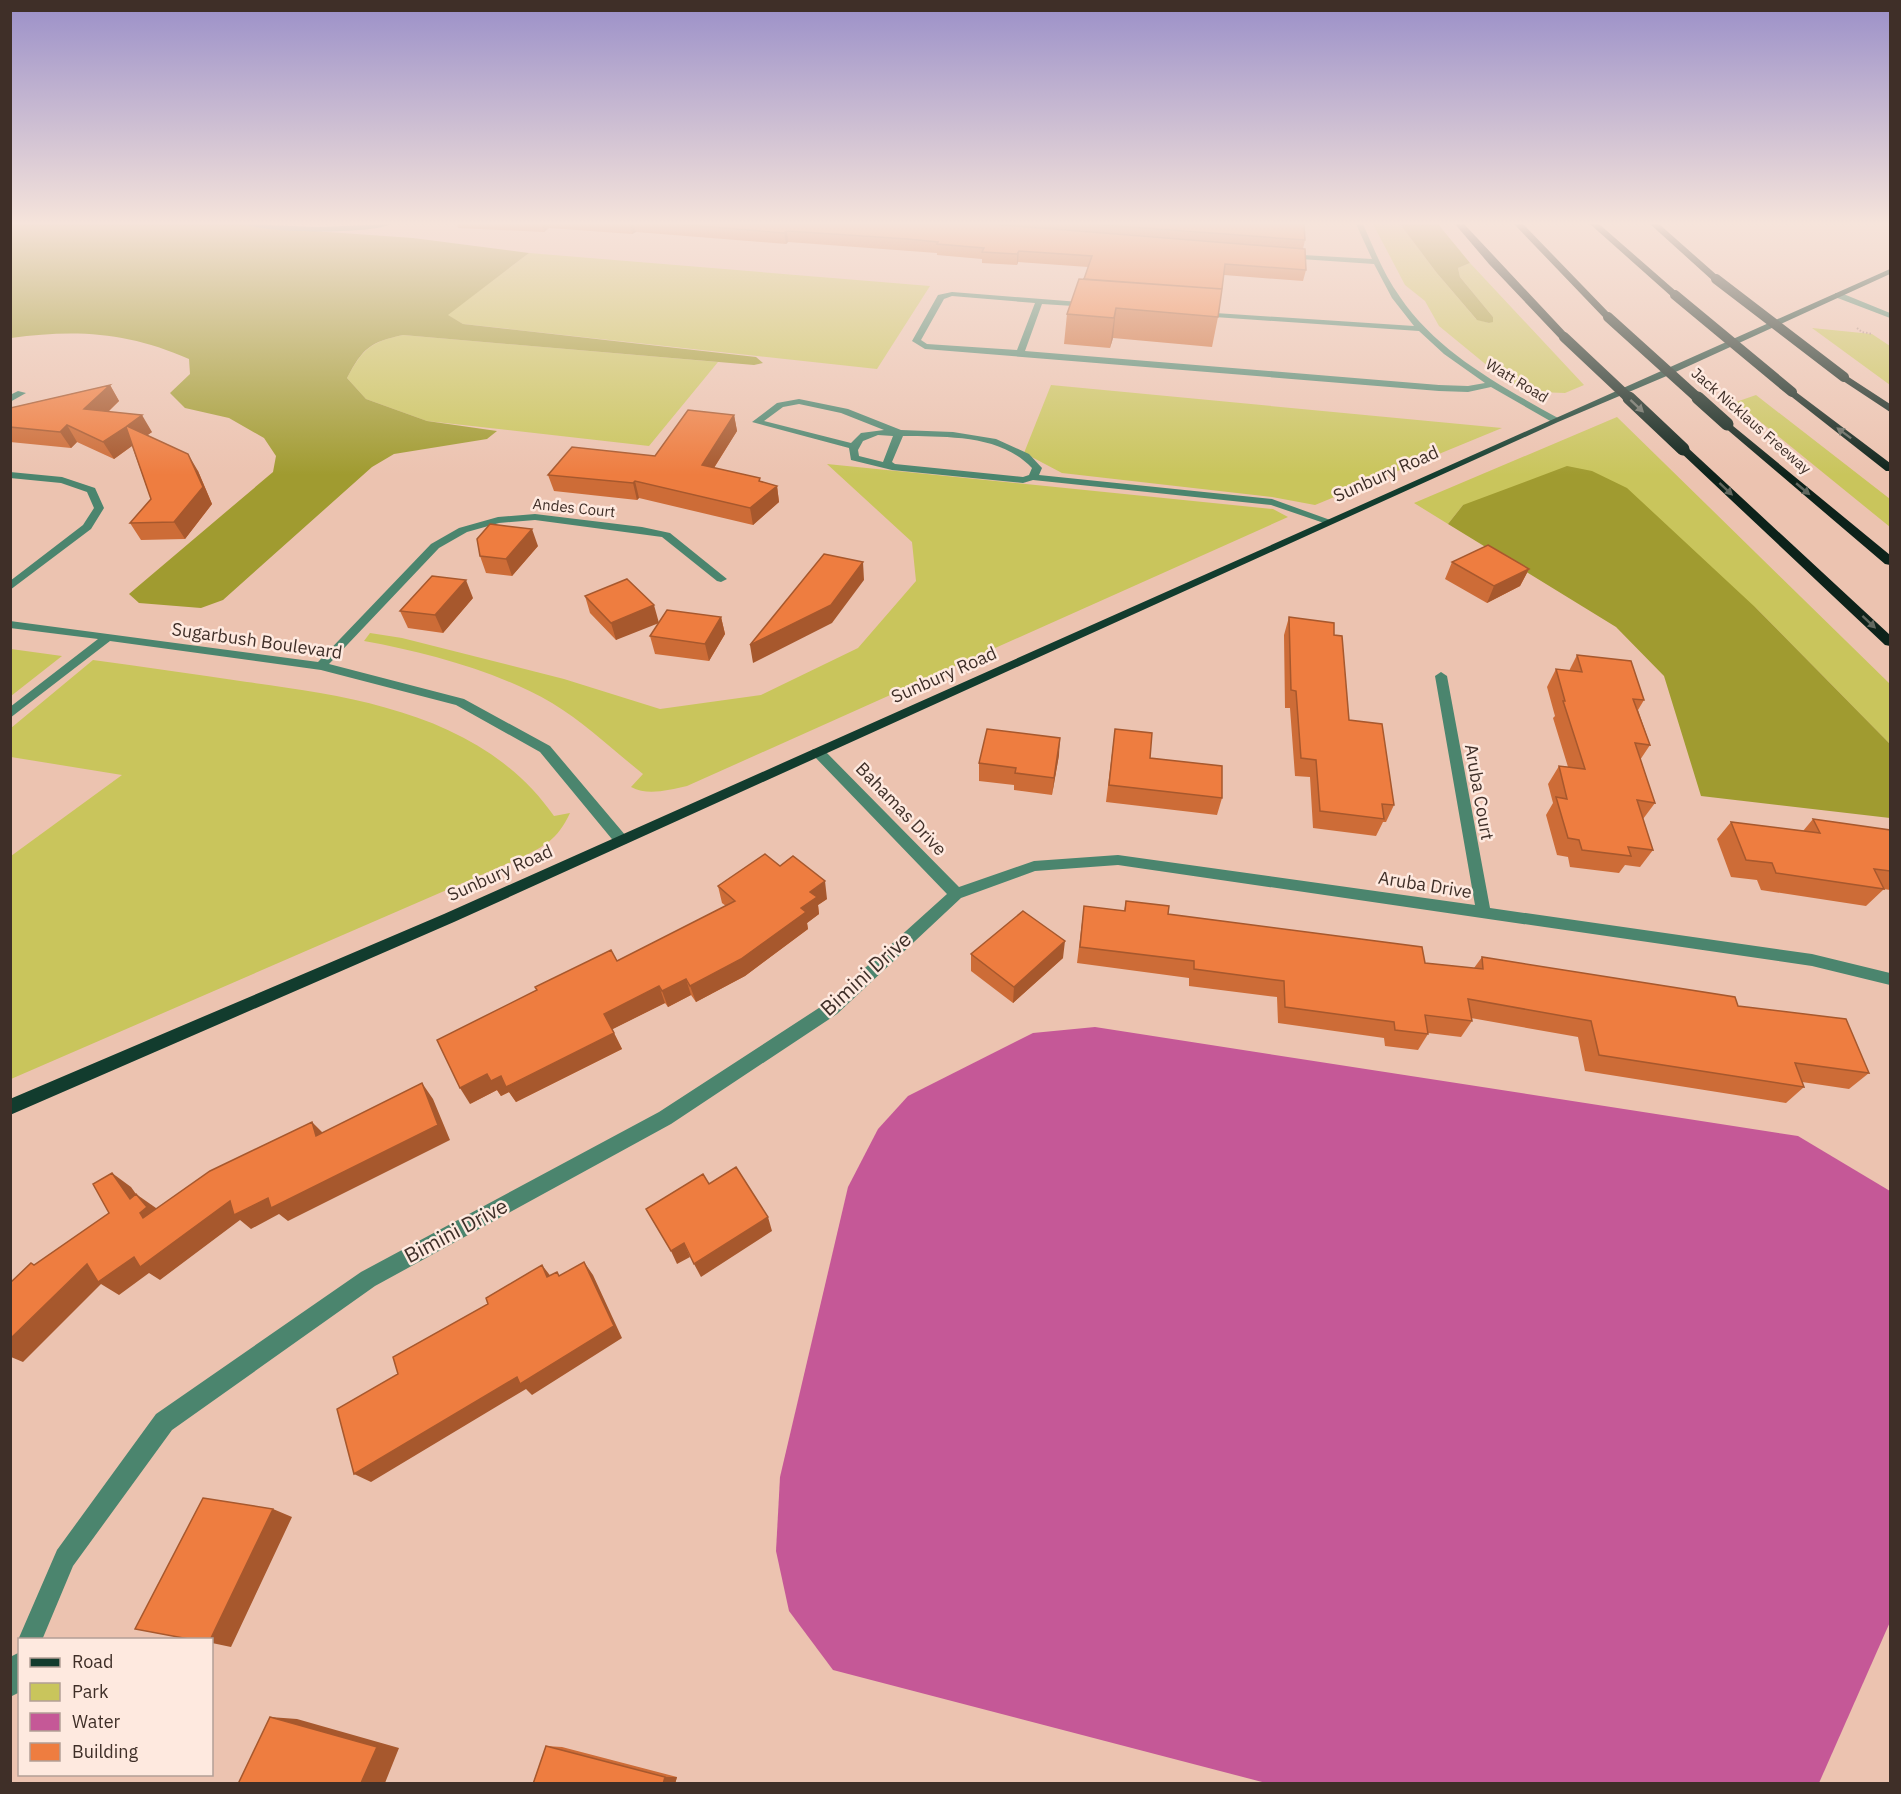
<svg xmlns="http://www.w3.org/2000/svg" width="1901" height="1794" viewBox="0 0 1901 1794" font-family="'IBM Plex Sans',sans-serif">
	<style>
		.green { fill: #c9c55c }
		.forest { fill: #a09b30 }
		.water { fill: #c55897 }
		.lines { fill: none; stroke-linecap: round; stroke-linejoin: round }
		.path { stroke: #b39283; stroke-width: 2; stroke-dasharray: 1.5 2; stroke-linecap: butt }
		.minor { fill: #4b856e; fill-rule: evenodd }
		.major { fill: #123c2e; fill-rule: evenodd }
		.highway { fill: #0d221a; fill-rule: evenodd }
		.highway-bridge-far1 { stroke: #0d221a; stroke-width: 10 }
		.highway-bridge { stroke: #0d221a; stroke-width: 13 }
		.wall { fill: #cd6c37 }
		.shaded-wall { fill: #a7582d }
		.building { fill: #ee7d40; stroke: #a7582d; stroke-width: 1.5 }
		.oneway { fill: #61685f }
		.labels { text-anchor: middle; stroke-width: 5; stroke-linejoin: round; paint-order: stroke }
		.far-street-label { font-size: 15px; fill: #3f2f28; stroke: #fee9df }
		.street-label { font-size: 18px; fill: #3f2f28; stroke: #fee9df }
		.near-street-label { font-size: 21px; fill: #3f2f28; stroke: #fee9df }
	</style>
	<rect width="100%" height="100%" fill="#ecc3b0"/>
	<path class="green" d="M1373,224H1400L1436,272L1476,319L1489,323L1493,321V317L1460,277L1458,268L1470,263L1584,385L1565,393L1538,392L1516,385L1489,367L1439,326L1425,301L1405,285Z
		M529,253L930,286L877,369L463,324L447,315Z
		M1812,328L1872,334L1890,346V385Z
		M403,335L718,362L649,446L427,421L366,399L347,378C363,349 370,342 403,335Z
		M1051,385L1502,428L1315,505L1272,497L1062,473L1024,453Z
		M1756,395L1890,499V527L1736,402Z
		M1617,417L1890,684V744L1756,608L1463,505L1448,524L1414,503Z
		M827,464L1273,509L1288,517L687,786C668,790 648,796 631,787L643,774C613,750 585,723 552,703C497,671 425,652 364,641L370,633L402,638L564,679L660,709L761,695L858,648L916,581L912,542Z
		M11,649L62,656L11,696Z
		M93,660C144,667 195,674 247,682C359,697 484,716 554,816L570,813C557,841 543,847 516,860L11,1079V856L122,775L11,757V728Z"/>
	<path class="forest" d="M10,224H264L271,228L413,238L529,253L448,315L463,324L756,357L763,363L754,365L403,335C370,342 363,348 347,378L366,399L427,421L497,431L487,439L394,454L372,467L223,600L201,608L139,603L129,594L273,472L276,456L264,438L229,418L185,408L170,393L190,374L189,359C128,332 76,329 11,338Z
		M1400,224H1438L1470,263L1458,268L1460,277L1493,317V322L1489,323L1477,320L1436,272Z
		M1567,466L1592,471L1627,488L1756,608L1890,744V818L1701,796L1664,676L1616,627L1448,524L1463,505Z"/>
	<path class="water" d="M1095,1027L1798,1136L1890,1191V1622L1819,1783H1266L833,1670L789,1611L776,1551L780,1477L848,1187L878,1129L908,1096L1033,1033Z"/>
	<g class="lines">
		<path class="path" d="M1857,328L1862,332L1872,334"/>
		<path class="minor" d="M245,224L318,227L392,224C372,234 265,234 245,224Z
			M1356,224H1363C1374,249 1384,275 1400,297C1438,353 1501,386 1558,418V422H1552L1491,387L1468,392L1439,391L925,349L912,341L938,295L952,292L1092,303V307H1089L1042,304L1025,351L1439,385L1468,386L1485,383L1444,354L1419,331L1200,316L1196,314L1200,312L1414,326L1392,298L1374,264L1286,258L1282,256L1286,254L1372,259ZM952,296L1035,303L1017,350L927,344L921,340L944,299Z
			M1835,293H1841L1890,313V318L1835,297Z
			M18,391L26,393L10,402V395Z
			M799,399L848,409L901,430L953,432L996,439L1029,454L1042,468L1039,475L1272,499L1333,521L1324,523L1271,505L1033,480L1023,483L892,470L851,460L849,448L752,422L777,403ZM799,404L841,413L884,430L861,433L851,443L764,421L783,407ZM878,435L893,436L883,462L859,456L858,450L863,441ZM903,436C946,437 1000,434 1032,468L1029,475L1023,477L895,464L892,462Z
			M10,472L62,477L95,488L104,508L91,529L10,590V581L83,525L94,508L87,492L61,483L10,478Z
			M535,514L642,527L670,533L727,579L721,582L717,581L662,537L535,520L499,523L467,532L439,548L329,664L464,699L550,746L626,836L628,840L626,844H616L540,752L456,705L321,670L110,641L10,718V707L98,639L10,628V621L318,662L431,544L459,528L498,517Z
			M1441,672L1447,676L1490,908L1812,954L1890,973V985L1812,966L1118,865L1035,871L961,898L837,1014L671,1124L375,1286L172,1430L73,1566L42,1640H20V1643L18,1640L57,1550L156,1414L361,1272L659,1112L825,1004L947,894L813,755L811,752L813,749H823L959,887L1034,861L1118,855L1475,905L1435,676Z
			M20,1652V1692L10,1697V1657Z"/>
		<path class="major" d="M1890,269V274L1669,375L1558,422L454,922L10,1115V1099L444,914Z"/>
		<path class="highway" d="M1455,224H1464L1568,335V339H1560L1489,264Z
			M1514,224H1523L1611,315V319H1605Z
			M1590,224H1599L1678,293V297H1672Z
			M1650,224H1659L1719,277V281H1713Z
			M1844,374L1890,404V412L1840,379L1839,377Z
			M1792,389L1890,463V471H1886L1788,394L1787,392Z
			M1727,421L1890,555V565L1885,564L1723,426L1721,424Z
			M1683,446L1687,447L1890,635V646L1885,645L1679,451V447Z"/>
		<path class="highway-bridge-far1" d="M1716,279L1844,377
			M1675,295L1792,392
			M1608,317L1700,400
			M1564,337L1631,400"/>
		<path class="highway-bridge" d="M1629,398L1683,449
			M1698,398L1727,424"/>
	</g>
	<path class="wall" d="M457,224H1304L1305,240L1303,249L1306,270L1303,281L1224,275L1218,317L1212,347L1113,338L1110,348L1064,344L1067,314L1084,279L1088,267L1018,262L1017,265L982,263V259L937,255V253L788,242L786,244L636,232L632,234L549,228L544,232L458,228Z
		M110,385L119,401L108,412L152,432L147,435L198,471L212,504L185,539L141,540L130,523L151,499L132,446L114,459L77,442L71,448L10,442V408Z
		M734,415L737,431L714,468L777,486L779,502L753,525L639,498L637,500L554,491L548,475L655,456Z
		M538,546L512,576L486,573L480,556Z
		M1452,562L1529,569L1520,586L1487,603L1445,579Z
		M585,596L654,605L616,640L590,613Z
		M473,598L443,633L408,628L400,611Z
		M721,617L725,634L709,661L655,654L650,636Z
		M1289,617L1334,635L1349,720L1394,805L1386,822H1383L1376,836L1313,828L1310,777L1295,776L1290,708H1285L1284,635Z
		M1577,655L1644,700L1638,710L1650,745L1640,760L1655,803L1643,819L1653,850L1640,867L1625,865L1619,873L1570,867L1568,857L1557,855L1546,815L1553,803L1548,784L1559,766L1568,767L1553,718L1555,716L1547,687L1556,669L1569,671Z
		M1115,729L1150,758L1222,798L1217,815L1106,802Z
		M1059,755L1052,795L1014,790V785L979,781V763Z
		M1813,819L1890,830V890L1884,889L1866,906L1761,890L1757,880L1731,877L1717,839L1731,822L1803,831Z
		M780,866L827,899L818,905L819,914L807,923L808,929L745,976L696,1002L691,995L668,1007L665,1003L612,1029L622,1049L516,1102L509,1092L501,1096L497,1090L470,1104L617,961L726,906L722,903L718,886Z
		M1126,901L1168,914L1425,963L1474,968L1482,957L1738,1006L1869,1073L1849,1089L1802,1082L1804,1087L1786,1103L1585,1071L1578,1037L1471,1018L1472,1021L1461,1037L1428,1033V1034L1418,1050L1385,1046L1384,1038L1278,1023L1277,997L1189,986V978L1077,963L1084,906L1124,911Z
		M971,954L1063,958L1013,1003L971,971Z
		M546,1746L562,1747L677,1777L675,1784H533Z"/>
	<path class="shaded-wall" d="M542,224H548L549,228L544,232Z
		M630,224H634L636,232L632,234Z
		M787,231L788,242L786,244L784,233Z
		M1019,251L1018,262L1017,265V254Z
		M1116,308L1113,338L1110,348L1114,318Z
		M110,385L119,401L94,425L84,409Z
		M142,415L152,432L137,443L127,426Z
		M734,415L737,431L705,482L702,465Z
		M67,425L77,442L71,448L60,432Z
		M126,427L136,443L114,459L103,442Z
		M188,454L198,471L212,504L185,539L174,522Z
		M635,481L639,498L637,500L633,483Z
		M777,486L779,502L753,525L750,508Z
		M532,529L538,546L512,576L506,559Z
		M863,562L864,580L832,623L753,663L750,645Z
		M1529,569L1520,586L1487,603L1494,586Z
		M466,580L473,598L443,633L435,615Z
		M654,605L659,623L616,640L611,623Z
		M721,617L725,634L709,661L705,644Z
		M1060,738L1059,755L1052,795L1054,778Z
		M825,881L827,899L818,905L819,914L807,923L808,929L745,976L696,1002L690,986L801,908L810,892Z
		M1065,941L1063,958L1013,1003L1014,987Z
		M686,979L691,995L668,1007L662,991Z
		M659,986L665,1003L611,1030L604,1014Z
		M614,1033L622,1049L516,1102L509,1092L501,1096L497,1090L470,1104L460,1088L487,1074Z
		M422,1083L433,1099L450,1140L288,1221L279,1214L251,1229L240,1220L160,1280L149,1273L119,1295L101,1284L23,1362L11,1357L10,1358V1339L87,1264L134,1257L230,1201Z
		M312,1122L326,1136H316Z
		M112,1173L131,1187L146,1208L136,1194L156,1208L166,1220L143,1218Z
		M768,1217L772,1231L701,1277L694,1264Z
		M684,1243L690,1257L677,1264L671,1251Z
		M584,1262L593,1275L622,1338L532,1395L526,1389L371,1482L354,1474Z
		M542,1265L552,1278L547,1277Z
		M273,1509L292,1517L231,1647L212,1643V1640H210Z
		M270,1717L297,1719L399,1748L385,1783L388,1784H364L361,1783Z
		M665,1777H677L675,1784H663Z"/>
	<path class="building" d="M675,224H990L1305,249L1306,270L1225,264L1222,289L1084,279L1092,256L1019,251L1017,254L982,252L984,248L937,244L938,242L908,239L787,231L784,233Z
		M1090,224H1304L1305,240Z
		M1079,279L1222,289L1218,317L1116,308L1114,318L1067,314Z
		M110,385L84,409L142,415L127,426L188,454L203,487L174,522L130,523L151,499L126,427L103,442L67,425L60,432L10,427V408Z
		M688,410L734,415L702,465L760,478L759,481L777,486L750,508L635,481L633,483L548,475L572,447L655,456Z
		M490,524L532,529L506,559L480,556L477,539Z
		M1488,545L1529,569L1494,586L1452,562Z
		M824,554L863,562L831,605L750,645Z
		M432,576L466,580L435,615L400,611Z
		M627,579L654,605L611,623L585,596Z
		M667,610L721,617L705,644L650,636Z
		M1289,617L1334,623V635L1342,636L1349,720L1382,724L1394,805L1382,804L1384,819L1320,811L1316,760L1301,758L1296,691L1291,690Z
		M1577,655L1631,661L1644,700L1633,699L1650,745L1635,743L1655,803L1637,800L1653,850L1628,847L1631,856L1582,850L1579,840L1568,838L1556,797L1567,799L1559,766L1585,769L1563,701H1565L1556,669L1582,672Z
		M987,729L1060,738L1054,778L1015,773L1016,768L979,763Z
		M1115,729L1152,733L1150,758L1222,766V798L1109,785Z
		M1813,819L1890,830V871L1874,869L1884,889L1776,873L1772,863L1746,860L1731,822L1820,833Z
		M765,854L780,866L793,856L825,881L810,892L817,897L801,908L806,912L741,959L690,986L686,979L662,991L659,986L604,1014L614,1033L506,1087L501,1076L491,1081L487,1074L460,1088L437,1040L537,990L535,987L611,950L617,961L735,901L718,886Z
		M1126,901L1169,906L1168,914L1422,947L1425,963L1483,969L1482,957L1735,997L1738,1006L1846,1019L1869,1073L1795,1063L1804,1087L1599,1055L1591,1021L1468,999L1472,1021L1425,1015L1428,1034L1395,1030L1394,1022L1285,1007L1284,981L1194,969V961L1080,947L1084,906L1125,911Z
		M1023,911L1065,941L1014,987L971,954Z
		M422,1083L438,1125L271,1208L268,1198L234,1215L230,1201L140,1267L134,1257L98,1282L87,1264L10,1339V1283L31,1263L34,1265L109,1213L93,1184L112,1173L130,1199L136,1194L147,1207L140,1213L143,1218L210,1171L312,1122L316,1136Z
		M736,1167L768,1217L694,1264L684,1243L671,1251L646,1209L703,1174L709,1184Z
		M584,1262L614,1326L520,1384L517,1377L354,1474L337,1409L398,1374L393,1357L488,1304L486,1298L542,1265L547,1277L557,1272L559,1276Z
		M203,1498L273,1509L210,1640H194L135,1629Z
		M270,1717L377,1747L361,1783L364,1784H238Z
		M546,1746L665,1777L663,1784H533Z"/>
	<defs><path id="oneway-solid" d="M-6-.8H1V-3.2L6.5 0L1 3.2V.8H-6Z" transform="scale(1.5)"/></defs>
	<g class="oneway">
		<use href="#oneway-solid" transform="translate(1637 406) rotate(43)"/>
		<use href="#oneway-solid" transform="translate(1844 433) rotate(-143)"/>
		<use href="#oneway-solid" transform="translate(1726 489) rotate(43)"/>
		<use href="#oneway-solid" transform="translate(1803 489) rotate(40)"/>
		<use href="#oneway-solid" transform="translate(1869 622) rotate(43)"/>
	</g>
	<linearGradient id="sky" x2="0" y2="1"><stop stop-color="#9a8fc8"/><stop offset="0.47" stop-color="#f6e4db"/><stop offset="1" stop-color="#f6e4db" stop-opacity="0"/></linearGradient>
	<rect width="1901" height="475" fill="url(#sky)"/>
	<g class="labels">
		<g class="far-street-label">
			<text transform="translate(1517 381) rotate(31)" y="5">Watt Road</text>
			<text transform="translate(1751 421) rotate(41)" y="5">Jack Nicklaus Freeway</text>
			<text transform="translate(574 508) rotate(6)" y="5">Andes Court</text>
		</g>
		<g class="street-label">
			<text transform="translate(1386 474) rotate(-24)" y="6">Sunbury Road</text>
			<text transform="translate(257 641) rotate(8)" y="6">Sugarbush Boulevard</text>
			<text transform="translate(944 675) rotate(-24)" y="6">Sunbury Road</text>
			<text transform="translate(1479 792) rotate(80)" y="6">Aruba Court</text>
			<text transform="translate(901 809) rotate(46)" y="6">Bahamas Drive</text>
			<text transform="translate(500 873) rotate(-24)" y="6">Sunbury Road</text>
			<text transform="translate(1425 885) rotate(9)" y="6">Aruba Drive</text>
		</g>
		<g class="near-street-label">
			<text transform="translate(866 974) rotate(-42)" y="7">Bimini Drive</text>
			<text transform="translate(456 1231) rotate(-28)" y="7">Bimini Drive</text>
		</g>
	</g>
	<rect width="1901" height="1794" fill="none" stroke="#3f2f28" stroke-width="24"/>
	<rect x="18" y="1638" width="195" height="138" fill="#fee9df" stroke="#b29f96" stroke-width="1.5"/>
	<rect x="30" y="1658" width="30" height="9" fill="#123c2e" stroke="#b29f96" stroke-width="1.5"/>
	<text x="72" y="1668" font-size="18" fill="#3f2f28">Road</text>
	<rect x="30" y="1683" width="30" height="18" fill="#c9c55c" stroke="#b29f96" stroke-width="1.5"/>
	<text x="72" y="1698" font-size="18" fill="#3f2f28">Park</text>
	<rect x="30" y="1713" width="30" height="18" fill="#c55897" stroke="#b29f96" stroke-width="1.5"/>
	<text x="72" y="1728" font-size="18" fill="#3f2f28">Water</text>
	<rect x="30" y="1743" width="30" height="18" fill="#ee7d40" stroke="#b29f96" stroke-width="1.5"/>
	<text x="72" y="1758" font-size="18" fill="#3f2f28">Building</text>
</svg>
